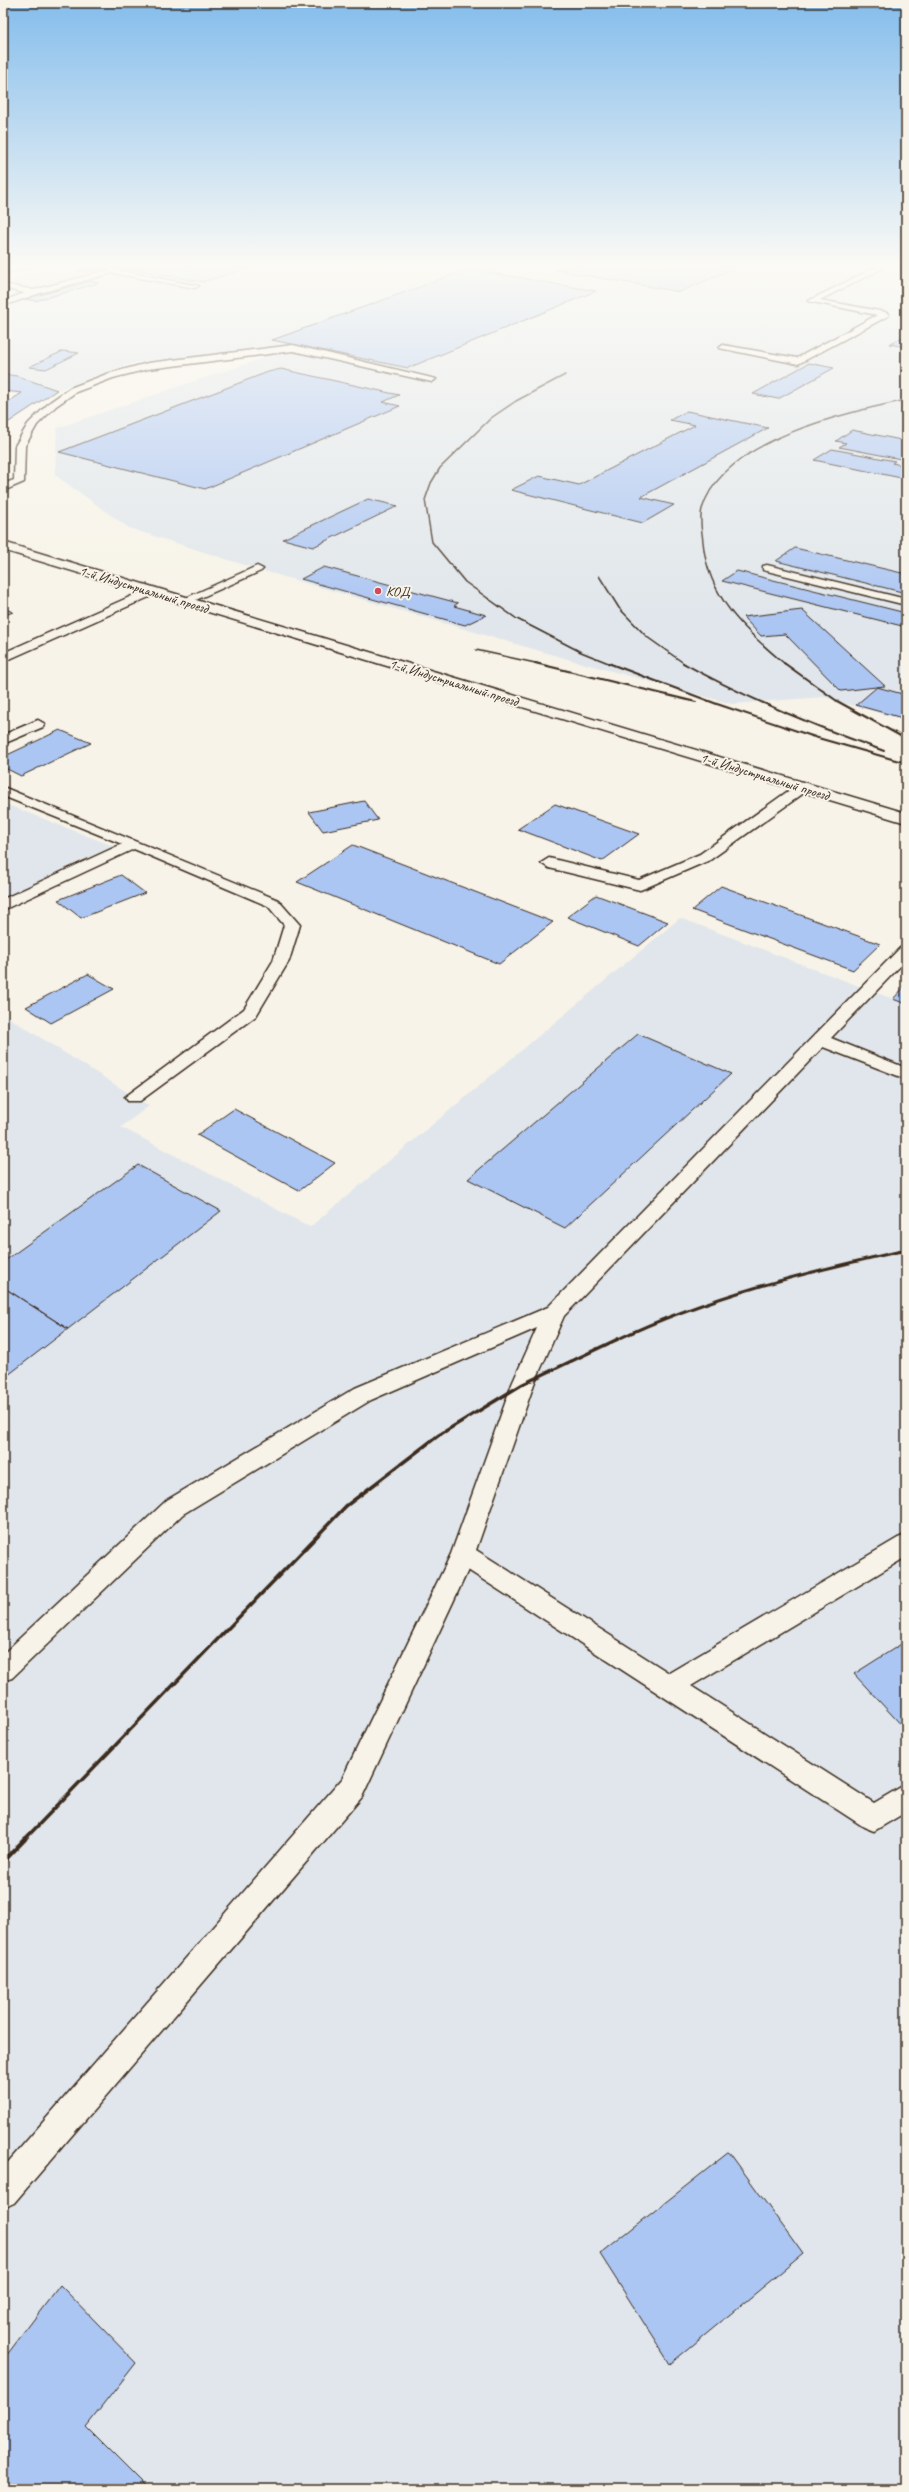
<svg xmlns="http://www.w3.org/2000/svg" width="909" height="2492" viewBox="0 0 909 2492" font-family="Caveat,sans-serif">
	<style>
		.built { fill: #e0e6eb }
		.building { fill: #acc6f3; stroke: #3b2a1e }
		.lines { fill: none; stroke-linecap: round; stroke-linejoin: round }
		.lane-casing { stroke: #3b2a1e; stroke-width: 3 }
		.street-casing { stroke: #3b2a1e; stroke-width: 3 }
		.secondary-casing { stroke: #3b2a1e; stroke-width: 3 }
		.lane { fill: #f7f3e8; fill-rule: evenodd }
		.street { fill: #f7f3e8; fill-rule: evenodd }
		.secondary { fill: #f7f3e8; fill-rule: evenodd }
		.tram { stroke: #3b2a1e; stroke-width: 1 }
		.rail-far4 { stroke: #3b2a1e; stroke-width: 1.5 }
		.rail-far3 { stroke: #3b2a1e; stroke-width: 2 }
		.rail-far2 { stroke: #3b2a1e; stroke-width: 3 }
		.rail-far1 { stroke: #3b2a1e; stroke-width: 3.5 }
		.rail { stroke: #3b2a1e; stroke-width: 4.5 }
		.poi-dot { fill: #d1495b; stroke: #f7f3e8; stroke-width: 1.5 }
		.labels { text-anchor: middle; stroke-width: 4; stroke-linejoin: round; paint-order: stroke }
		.far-street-label { font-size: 14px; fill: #3b2a1e; stroke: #f7f3e8 }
		.far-poi-label { font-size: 14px; fill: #3b2a1e; stroke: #f7f3e8; text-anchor: start }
	</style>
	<rect width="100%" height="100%" fill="#f7f3e8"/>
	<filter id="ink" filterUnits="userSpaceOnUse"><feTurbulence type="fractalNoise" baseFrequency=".025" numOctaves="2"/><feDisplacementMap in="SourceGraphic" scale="8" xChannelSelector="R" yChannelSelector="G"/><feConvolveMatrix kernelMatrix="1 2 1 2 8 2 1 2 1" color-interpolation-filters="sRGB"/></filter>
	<g filter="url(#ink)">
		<path class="built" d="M48,267H906V721L824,697L732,704L571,660L257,569L129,528L55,475L57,428L263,358L256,349L134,363L57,390L17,376L3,374V280Z
			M3,803L113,846L3,898Z
			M680,918L906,1004V2489H3V1014L149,1106L121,1127L310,1227Z"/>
		<path class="building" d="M93,267H107L86,273L78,271Z
			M121,267H252L202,282Z
			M564,267H737L680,292L555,270Z
			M469,269L596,291L408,368L272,340Z
			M89,281L99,283L35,301L25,299Z
			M906,335V347L889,344Z
			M63,351L79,353L46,369L29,367Z
			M809,363L834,368L778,399L753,394Z
			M281,369L399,395L383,402L400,406L205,489L59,452L268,372Z
			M3,374L17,376L57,390L9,422L3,421V405L22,393L3,391Z
			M687,411L768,428L641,497L674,505L643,523L511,490L539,476L579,485L695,425L670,420Z
			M852,430L906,441V460L839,447L846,443L836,441Z
			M832,449L895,461L892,463L906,466V479L814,460Z
			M368,499L398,506L313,547L283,539Z
			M795,548L906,574V593L776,561Z
			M324,567L458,603L454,606L486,615L465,625L301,579Z
			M737,571L906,613V627L722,581Z
			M3,608L13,612L3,616Z
			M802,610L885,686L841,691L785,634L761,636L743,617Z
			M877,687L906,695V719L856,705Z
			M60,730L91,743L21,776L3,767V757Z
			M364,801L378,820L323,831L309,812Z
			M555,804L639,834L602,861L518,829Z
			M353,845L553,922L499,964L297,882Z
			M121,875L145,893L81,918L58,900Z
			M721,886L880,944L853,970L692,910Z
			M596,895L668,922L639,946L567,917Z
			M88,974L114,989L51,1023L26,1007Z
			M906,985V1004L893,999Z
			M638,1034L731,1074L565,1228L468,1179Z
			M234,1109L335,1163L299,1191L197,1135Z
			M138,1165L221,1211L68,1329L3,1287V1262Z
			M3,1287L68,1329L3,1379Z
			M906,1641V1730L854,1674Z
			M729,2152L803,2254L670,2364L600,2254Z
			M60,2285L136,2363L86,2427L148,2489H3V2360Z"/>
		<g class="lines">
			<defs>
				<path id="lane" d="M876,267H885L820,300L885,312L889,314L888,316L798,364L719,348L723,345L797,358L877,315L808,301Z
					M112,269L199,286L195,288L112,273L37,294L3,306V301L25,293L3,288V284L34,290Z
					M293,345L436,379L432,382L293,351L148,369L113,378L76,392L56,406L37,425L25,446L24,482L3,491V484L14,480L15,446L28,424L50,402L70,388L107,374L148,363Z
					M767,565L906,599V605L763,570V566Z
					M257,566L263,569L261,571L189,603H181L179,601Z
					M38,720L45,724L43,727L3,744V735Z
					M803,783L810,787L808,790L710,860L645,888L640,890L549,868L541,863L549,858L639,880L700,854L798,784Z
					M3,787L278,900L300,925L289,961L256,1016L140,1101H128L125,1097L244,1009L273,961L284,925L268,906L134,849L3,910V899L122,844L3,796Z
					M906,946V960L831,1038L906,1068V1079L823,1047L564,1316L534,1384L476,1550L669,1673L898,1538L906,1535V1557L691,1686L874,1803L906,1784V1812L874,1831L864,1827L468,1570L362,1797L14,2203L3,2208V2168L342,1779L451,1554L512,1384L537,1328L371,1400L183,1514L12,1678L3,1681V1654L167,1500L355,1388L548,1307L900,948Z"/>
				<path id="street" d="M152,587L158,591L156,594L3,662V653Z"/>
				<path id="secondary" d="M3,542L906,813V823L3,550Z"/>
			</defs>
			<use href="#lane" class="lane-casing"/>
			<use href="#street" class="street-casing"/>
			<use href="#secondary" class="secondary-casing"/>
			<use href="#lane" class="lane"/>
			<use href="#street" class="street"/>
			<use href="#secondary" class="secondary"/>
			<path class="tram" d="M3,275L34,267"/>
			<path class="rail-far4" d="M565,375L516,401L491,418L440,468L431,483L425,500L432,542L465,582L517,619L581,652L611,664
				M599,576L619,608L647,637L685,664
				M476,650L540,664
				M785,664C744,630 708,597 703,542C702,531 699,519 702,509C723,439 845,413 906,400"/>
			<path class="rail-far3" d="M535,663L696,702
				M608,663L717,704L815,737
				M683,663C747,699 814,726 884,751
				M784,663L837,701L906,739
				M811,736L906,763"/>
			<path class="rail-far2" d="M616,1340C708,1296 807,1272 906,1250"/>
			<path class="rail-far1" d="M24,1840L346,1506L439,1435L523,1384L618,1339"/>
			<path class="rail" d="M3,1862L25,1839"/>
		</g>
	</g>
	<linearGradient id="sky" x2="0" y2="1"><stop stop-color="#85bdec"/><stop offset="0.43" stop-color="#fbfaf5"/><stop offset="1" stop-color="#fbfaf5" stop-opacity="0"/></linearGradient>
	<rect width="909" height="616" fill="url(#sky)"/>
	<circle class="poi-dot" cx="378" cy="591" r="4"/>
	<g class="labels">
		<g class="far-street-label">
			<text transform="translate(144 589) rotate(17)" y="5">1-й Индустриальный проезд</text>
			<text transform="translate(454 682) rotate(17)" y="5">1-й Индустриальный проезд</text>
			<text transform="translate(765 776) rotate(17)" y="5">1-й Индустриальный проезд</text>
		</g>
		<g class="far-poi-label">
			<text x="386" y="596">КОД</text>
		</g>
	</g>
	<rect width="909" height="2492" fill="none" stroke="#f7f3e8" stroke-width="16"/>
	<rect x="8" y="8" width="893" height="2476" fill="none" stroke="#3b2a1e" stroke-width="1.5" filter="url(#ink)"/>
</svg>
